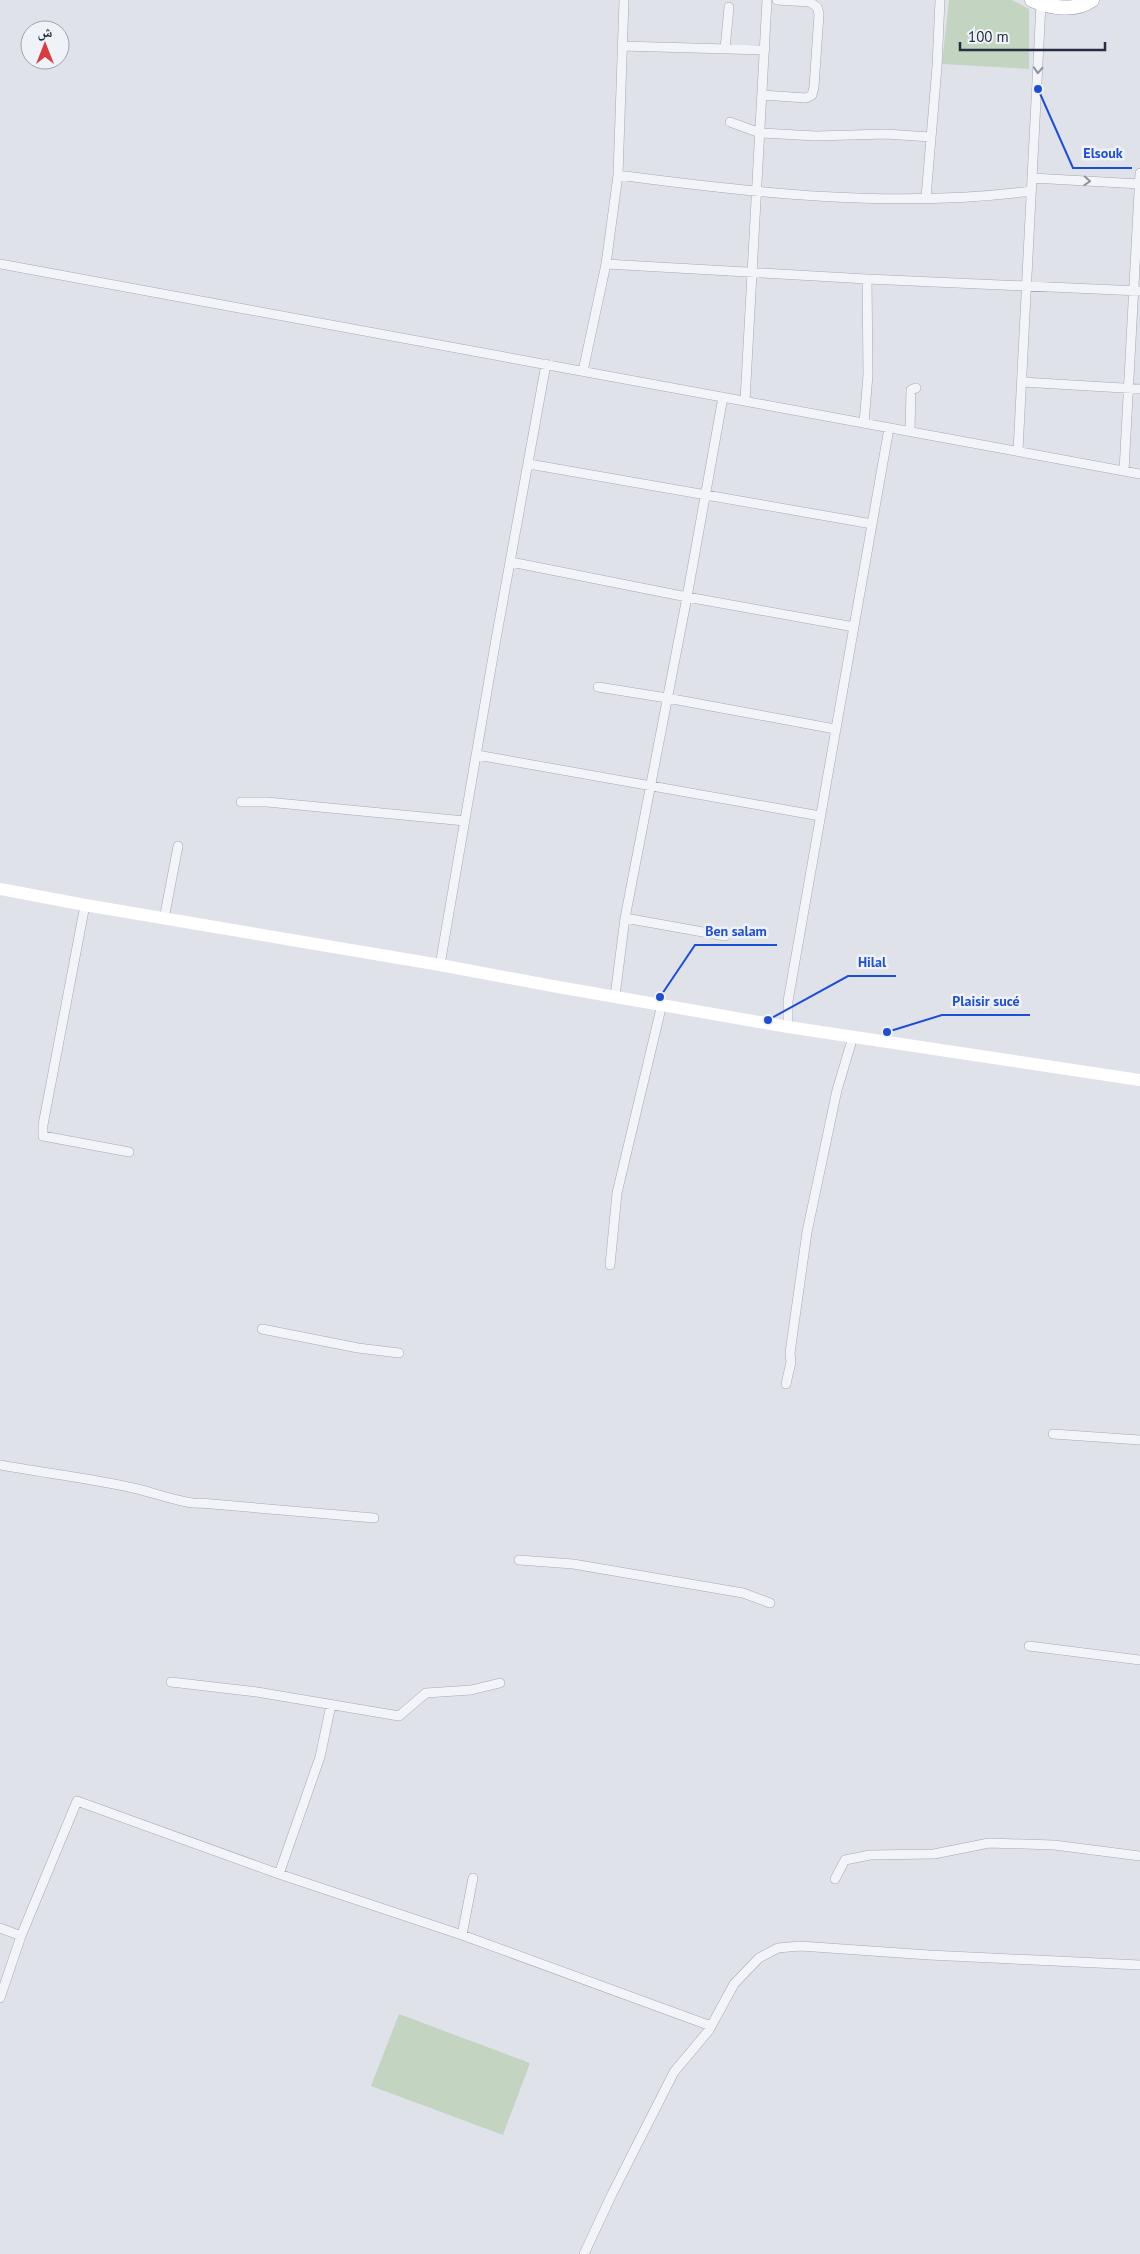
<svg xmlns="http://www.w3.org/2000/svg" width="1140" height="2254" viewBox="0 0 1140 2254" font-family="'PT Sans','Noto Naskh Arabic',sans-serif">
	<style>
		.green { fill: #c3d4c0 }
		.lines { fill: none; stroke-linecap: round; stroke-linejoin: round }
		.minor-casing { stroke: #a5a8b4; stroke-width: 10 }
		.primary-casing { stroke: #9ea5b6; stroke-width: 15 }
		.minor { stroke: #f3f4f8; stroke-width: 9 }
		.secondary { stroke: #fff; stroke-width: 12 }
		.primary { stroke: #fff; stroke-width: 14 }
		.oneway { stroke: #8d909d }
		.leader { fill: none; stroke: #1d4ed8; stroke-width: 2 }
		.callout-dot { fill: #1d4ed8; stroke: #eff2f7; stroke-width: 2 }
		.callout-label { font-size: 14px; text-anchor: middle; font-weight: bold; fill: #1d4ed8; stroke: #eff2f7; stroke-width: 5; stroke-linejoin: round; paint-order: stroke }
	</style>
	<rect width="100%" height="100%" fill="#e0e2ea"/>
	<path class="green" d="M949,0H1012L1029,9V69L942,64Z
		M399,2014L530,2063L503,2135L371,2086Z"/>
	<g class="lines">
		<defs>
			<path id="minor" d="M1041,4L1032,178L1140,184
				M622,46L765,50
				M725,49L729,7
				M762,95L806,98L812,95L814,87L819,14L817,7L810,2L777,0
				M730,122L760,133L816,136L886,134L930,137
				M618,175C753,193 895,209 1031,191
				M926,197L937,67L940,0
				M0,264L1140,474
				M606,264L867,279L1140,291
				M583,371L606,264L618,175L624,0
				M1022,382L1140,389
				M745,401L767,0
				M864,423L868,375L867,279
				M910,431L911,390L916,388
				M1018,451L1032,178
				M529,464L872,524
				M1124,471L1140,173
				M511,562L687,597L854,627
				M598,687L667,698L835,729
				M477,755L820,816
				M241,802H267L465,821
				M85,905L43,1125V1136L129,1152
				M625,918L725,936
				M164,919L178,846
				M440,965L496,639L546,364
				M615,996L625,918L687,597L723,397
				M788,1027V1001L889,428
				M610,1265L617,1193L662,1004
				M262,1329L358,1348L399,1353
				M786,1384L791,1362L790,1353L807,1232L837,1090L853,1037
				M1053,1434L1140,1440
				M0,1465C44,1473 89,1478 133,1488C149,1491 187,1505 200,1503L374,1518
				M519,1560L573,1564L743,1593L770,1603
				M1029,1646L1140,1660
				M171,1682L257,1692L399,1716L426,1693L471,1690L500,1683
				M279,1874L320,1757L331,1705
				M835,1879L845,1860L870,1855L934,1854L989,1843L1054,1845L1140,1856
				M0,1928L21,1936
				M462,1935L473,1878
				M0,1998L21,1936L77,1801L279,1874L462,1935L711,2026
				M584,2254L612,2194L674,2072L709,2030L734,1984L759,1958L778,1948L800,1946L929,1955L1140,1965"/>
			<path id="primary" d="M1032,0C1051,8 1075,12 1092,0"/>
		</defs>
		<use href="#minor" class="minor-casing"/>
		<use href="#primary" class="primary-casing"/>
		<use href="#minor" class="minor"/>
		<path class="secondary" d="M0,889L85,905L440,965L558,987L788,1027L1140,1080"/>
		<use href="#primary" class="primary"/>
	</g>
	<defs><path id="oneway-chevron" d="M-2-3.5L2.5 0L-2 3.5" fill="none" stroke-width="1.6" stroke-linecap="round" stroke-linejoin="round" transform="scale(1.25)"/></defs>
	<g class="oneway">
		<use href="#oneway-chevron" transform="translate(1038 70) rotate(93)"/>
		<use href="#oneway-chevron" transform="translate(1087 181) rotate(3)"/>
	</g>
	<path class="leader" d="M1038 89L1073 168H1132M660 997L695 945H777M768 1020L848 976H896M887 1032L942 1015H1030"/>
	<g class="callout-dot">
		<circle cx="1038" cy="89" r="5"/>
		<circle cx="660" cy="997" r="5"/>
		<circle cx="768" cy="1020" r="5"/>
		<circle cx="887" cy="1032" r="5"/>
	</g>
	<g class="callout-label">
		<text x="1103" y="158">Elsouk</text>
		<text x="736" y="936">Ben salam</text>
		<text x="872" y="967">Hilal</text>
		<text x="986" y="1006">Plaisir sucé</text>
	</g>
	<g transform="translate(45 45)"><circle r="24" fill="#eff2f7" stroke="#9fa3af"/>
	<path d="M0-4L9 19L0 12L-9 19Z" fill="#d83c3f"/>
	<text y="-8" font-size="14" font-weight="bold" text-anchor="middle" fill="#272d42">ش</text>
	</g>
	<path d="M960 42v8h145v-8" fill="none" stroke="#272d42" stroke-width="2.5"/>
	<text x="968" y="42" font-size="15" fill="#272d42" stroke="#eff2f7" stroke-width="4" paint-order="stroke">100 m</text>
</svg>
